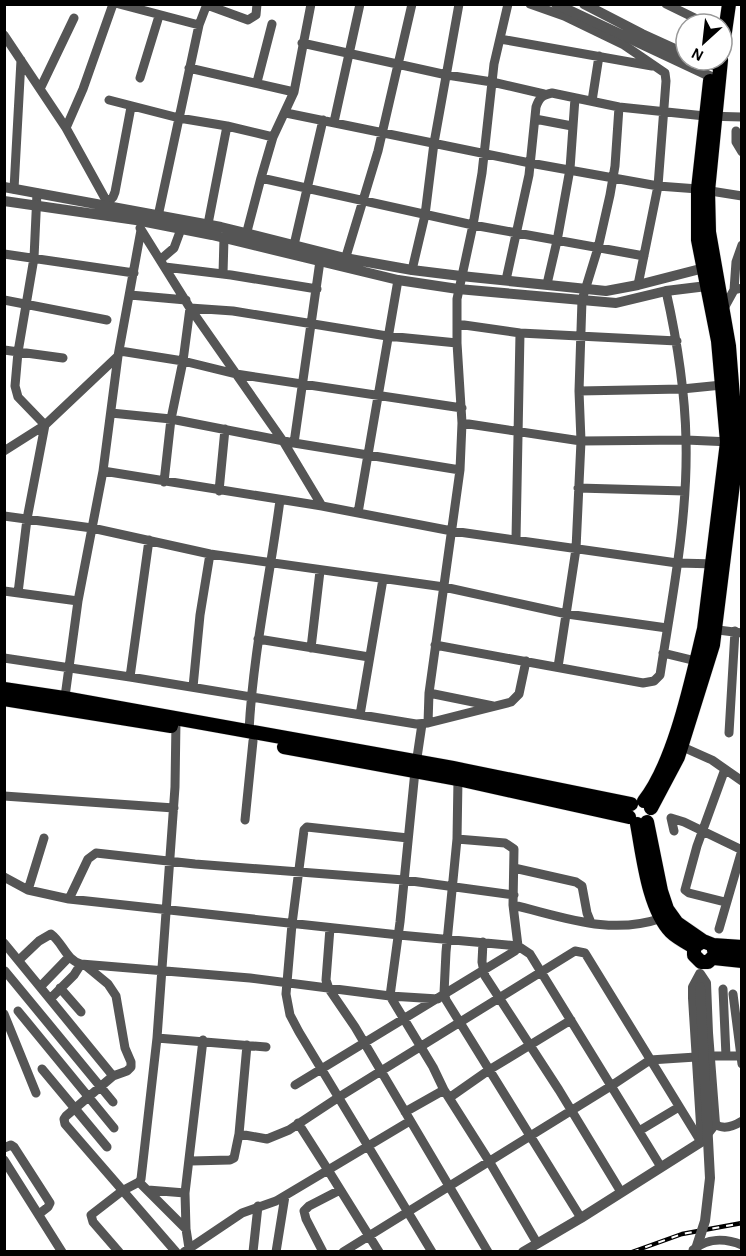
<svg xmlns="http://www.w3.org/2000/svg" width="746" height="1256" viewBox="0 0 746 1256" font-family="'Alegreya Sans',sans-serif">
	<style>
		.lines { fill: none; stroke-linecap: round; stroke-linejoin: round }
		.primary-casing { stroke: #dbdbdb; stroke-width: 15 }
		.minor { stroke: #555; stroke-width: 9 }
		.tertiary { stroke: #555; stroke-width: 10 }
		.primary { stroke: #000; stroke-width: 14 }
		.rail-casing { stroke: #000; stroke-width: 4.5 }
		.rail { stroke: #fff; stroke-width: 2; stroke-dasharray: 7; stroke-linecap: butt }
		.tertiary-bridge { stroke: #555; stroke-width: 10 }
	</style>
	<rect width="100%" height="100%" fill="#fff"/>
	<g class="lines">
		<defs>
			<path id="primary" d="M722,53L729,4
				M4,689L64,698L453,768L631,804
				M4,699L171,726
				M284,747L458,779L629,817
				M644,801C675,762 692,678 704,629L727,442L718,341L698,240V189L710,81
				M651,808L678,757L713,645L735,468L736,435L729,346L709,232L708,191L721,60
				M647,822L661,891L667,909L677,923L703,941L713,945L715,955L708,962H701L694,955V947L703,941
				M637,824C643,855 648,908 671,932C677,938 687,943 694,947
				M713,945L742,947
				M714,958L742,961"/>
		</defs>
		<use href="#primary" class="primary-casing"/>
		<path class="minor" d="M119,4L199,25
			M530,4L564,16L624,45L665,73L666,81L658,186L638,285
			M666,4L707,24
			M207,5L248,20L256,15L257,4
			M4,35L66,128L107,202
			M500,39L652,66
			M302,43L447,75L492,82L544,94
			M189,68L294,92
			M140,78L159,16
			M257,82L272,24
			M40,89L74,18
			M109,100L179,118L227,126L208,224
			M592,101L599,56
			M286,113L530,163L658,186L698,189L742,196
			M535,119L572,126
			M334,122L360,4
			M227,126L273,137
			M66,128L83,89L113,4
			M736,131V142L742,152
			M261,178L473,225L644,256
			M14,189L21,60
			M103,207L113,197L115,192L131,107
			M157,221L199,25L207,4
			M140,228L190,308L283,441L322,506
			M245,239L261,178L273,137L294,92L311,4
			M294,245L323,120
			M4,254L134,273
			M160,260L174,248L181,229
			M344,263L378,151L412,4
			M165,267L231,275L317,289
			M412,270L425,215L434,143L459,4
			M223,274L224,238
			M506,280L529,175L536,107C539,98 542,95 552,93L619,107L705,116L742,117
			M547,284L557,241L570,169L575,98
			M734,290L736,262L742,245
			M130,295L186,300
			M4,300L107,320
			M723,310L734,290L742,288
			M457,324L520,333L677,341
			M457,343L387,336L233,311L190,308L183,361L236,374L462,408
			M4,350L63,358
			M120,351L183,361L171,419L164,482
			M579,391L682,389L722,385
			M111,413L171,419L294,443L460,470
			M462,423L581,441L686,440L731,442
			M294,443L320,261
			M4,451L45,425L118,356
			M103,471L322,506L452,531L677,563L717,564
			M578,488L685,491
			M219,491L225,429
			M358,513L398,280
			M4,516L92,528L210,554L444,587L567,614L667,628
			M516,539L520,333
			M4,591L78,601
			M18,593L27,519L45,425L18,397L15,386L18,352L34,258L37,193
			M710,629L742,633
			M258,639L369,657
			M435,645L643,683L654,681L660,675C672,598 688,519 686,440C685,390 677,340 666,291
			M311,648L320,571
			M663,653L696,661
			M4,658L130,677L416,724L428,723L511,702L519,694L526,661
			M558,667L576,549L581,441L579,391L582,300L598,248L610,195L615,166L619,107
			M130,677L149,540
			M193,687L200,615L210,554
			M429,693L493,706
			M64,704L78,601L103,471L118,356L141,230
			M360,715L383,579
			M176,721L175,787L157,1038L266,1047
			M428,723L429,693L460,470L462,423L457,343V299L473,225L482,173L494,64L508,4
			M422,724L415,771L400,922L390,996L433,1067L444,1090L489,1161L537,1243
			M249,731C253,653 270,577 280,500
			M729,733L735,631
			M676,744L712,760L742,781
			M725,769L697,846L685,890L689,893L725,902
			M458,779L457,839L446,952L444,993L446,1000L581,1218
			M4,796L174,808
			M245,820L253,741
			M674,831L671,818L684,822L742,850L719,929
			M408,838L307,827L304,830L292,924L286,994L290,1015L299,1032L432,1252
			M514,868L576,882L582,886L587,913L591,923
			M4,877L28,890L69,899L399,935L518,946L530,954L661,1167
			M28,890L44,838
			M69,899L88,859L96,853L195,864L404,880L514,895
			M513,905C564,917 610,936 662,918
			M330,928L326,980L329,989L355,1027L488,1252
			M483,942L482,962L485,976L559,1090L621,1192
			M4,943L113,1076
			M19,960L39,941L51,934C63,943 66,960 81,964L250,978L390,996L438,999
			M85,965L108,984L116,996L125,1048L131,1062V1067L127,1071L113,1076L66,1116L64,1119L65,1124L176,1252
			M5,971L113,1102
			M41,986L69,957
			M60,988L81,1012
			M723,989L726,1056
			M733,994L742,1064
			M51,998L74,975L81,964
			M18,1011L114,1128
			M4,1014L36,1093
			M715,1056H742
			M42,1069L107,1147
			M295,1085L515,951L518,946L513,905L514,849L505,843L457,839
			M449,1098L489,1070L571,1020
			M405,1112L444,1090
			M715,1124C723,1130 734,1126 742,1121
			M639,1131L679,1107
			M239,1134L267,1139L289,1130L339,1097L575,951L585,953L701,1142
			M4,1148L11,1145L14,1147L50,1203L48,1207L39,1214
			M4,1160L62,1252
			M191,1161L230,1160L234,1158L239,1134L247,1045
			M139,1182L186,1229
			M148,1190L185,1193
			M189,1248L186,1229L185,1193L203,1040
			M693,1250C707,1238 725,1238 742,1245
			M119,1252L93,1222L91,1215L122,1191L139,1182L141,1179L157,1038
			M184,1252L242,1213L276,1201L328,1170L298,1123
			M253,1252L258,1206
			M276,1252L285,1196
			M323,1252L306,1219L304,1211L309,1206L340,1190
			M343,1252L611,1086L650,1060L696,1057
			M379,1252L328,1170L410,1121"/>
		<path class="tertiary" d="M556,4L718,80
			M584,4L642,34L686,54
			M701,60L720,68
			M4,187L221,227L345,258L412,270L461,276L606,291L638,285L708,267
			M4,201L136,220L212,235L398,280L458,289L616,303L666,291L715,285
			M523,1252L581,1218L701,1142L715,1124L708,1033L706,983L700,974L693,987V998L702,1140"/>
		<use href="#primary" class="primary"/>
		<defs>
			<path id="rail" d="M632,1252L682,1234L742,1223"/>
		</defs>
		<use href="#rail" class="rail-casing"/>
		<use href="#rail" class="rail"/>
		<path class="tertiary-bridge" d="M695,1252L705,1221L710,1178L700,987"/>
	</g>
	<rect width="746" height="1256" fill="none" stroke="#000000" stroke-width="12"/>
	<g transform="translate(704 42) rotate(207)"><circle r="28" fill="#ffffff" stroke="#999999" stroke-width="1.5"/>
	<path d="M0-4.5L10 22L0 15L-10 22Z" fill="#000000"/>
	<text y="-9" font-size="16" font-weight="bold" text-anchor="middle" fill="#000000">N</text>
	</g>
</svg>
